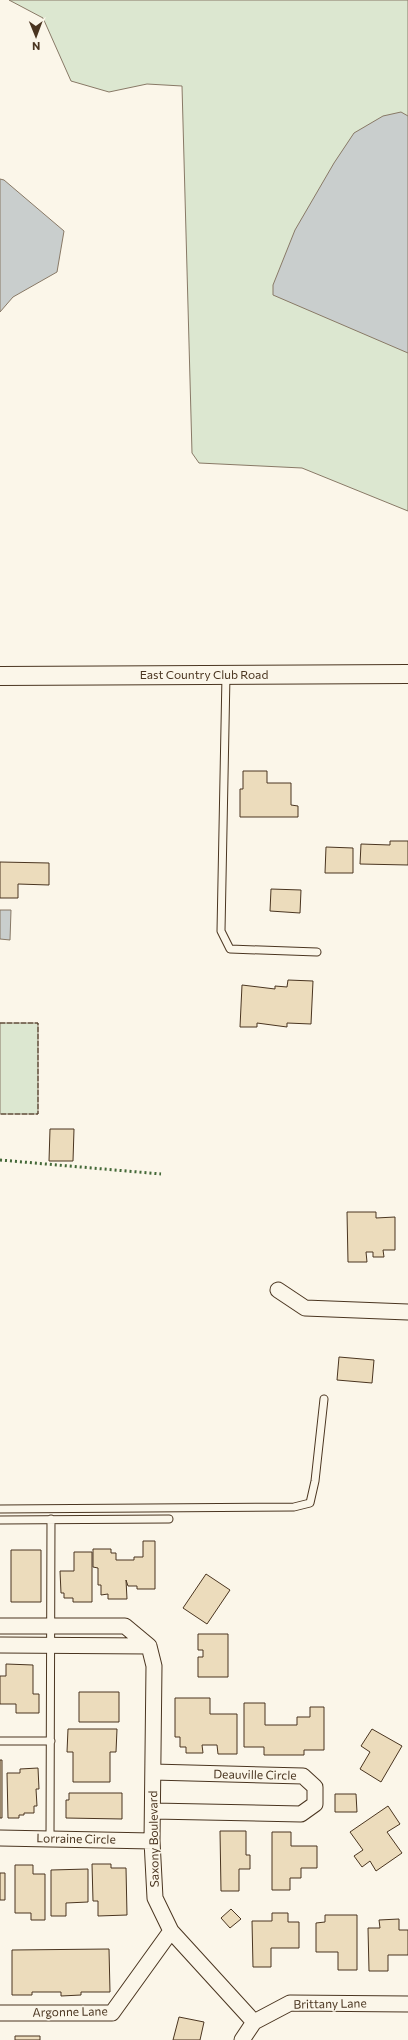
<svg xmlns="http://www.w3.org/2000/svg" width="408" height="2040" viewBox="0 0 408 2040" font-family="Commissioner,sans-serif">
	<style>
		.green { fill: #dce7d0; stroke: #887966 }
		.water { fill: #c9cecd; stroke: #887966 }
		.building { fill: #ecdcbc; stroke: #4a3520 }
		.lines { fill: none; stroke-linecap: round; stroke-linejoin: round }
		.service-casing { stroke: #4a3520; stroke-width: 9 }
		.minor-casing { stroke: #4a3520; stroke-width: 17 }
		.tertiary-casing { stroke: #4a3520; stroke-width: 20 }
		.service { stroke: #fbf6e9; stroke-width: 7 }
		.minor { stroke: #fbf6e9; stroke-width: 15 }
		.tertiary { stroke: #fbf6e9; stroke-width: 18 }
		.hedge { stroke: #436837; stroke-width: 3; stroke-dasharray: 2 3; stroke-linecap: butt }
		.fence { stroke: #4a3520; stroke-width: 1; stroke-dasharray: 5 2; stroke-linecap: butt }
		.labels { text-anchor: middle; stroke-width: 3; stroke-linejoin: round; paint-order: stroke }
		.street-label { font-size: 12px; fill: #4a3520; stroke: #fbf6e9 }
	</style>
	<rect width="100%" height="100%" fill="#fbf6e9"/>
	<path class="green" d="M9,0H408V511L302,468L199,463L192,453L182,86L147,84L109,92L71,81L43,18Z
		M0,1023H38V1114H0Z"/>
	<path class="water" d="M401,112L408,116V353L273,295V285L295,230L334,163L354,133L383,116Z
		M0,179L4,180L64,231L57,272L13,297L0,312Z
		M0,910H11L10,940L0,939Z"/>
	<path class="building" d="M243,771H267V783H291V805L298,806V817H240V789H243Z
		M390,841H408V865L360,864L361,844L390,845Z
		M326,847L353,848V873H325Z
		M0,862L49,863V885L18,884V898H0Z
		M271,889L301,890L300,913L270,911Z
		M288,980L313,981L311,1024L287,1023V1027L257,1023V1027H240L242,985L275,989V986L287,987Z
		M50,1129H74L73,1161H49Z
		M347,1212H376V1218L395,1217V1250H383L384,1257H373V1252H366L367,1262H348Z
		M339,1357L374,1360L372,1383L337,1380Z
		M143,1541H155V1589H137V1586H128L126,1580L127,1599H108V1594L101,1595V1585H98V1568L93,1567V1549H111V1553H116V1560H134V1557H143Z
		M11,1550H41V1602H11Z
		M74,1552H92V1602H73V1598H64V1593H61L60,1571H74Z
		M206,1574L230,1590L207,1624L183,1608Z
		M198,1634H228V1677H198V1657H203V1650H198Z
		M6,1664L33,1665V1694H39V1713H16V1704H0V1676H6Z
		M79,1692H119V1722H79Z
		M175,1698H210V1714H237V1754H218L217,1745H202L203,1753H186V1747H180V1737H175Z
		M244,1703H265V1725H297V1717H310V1707H324V1750H304V1755H264V1747H244Z
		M68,1729H117L116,1752H110V1782H73V1752H67Z
		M372,1729L402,1746L381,1782L360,1769L370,1752L361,1746Z
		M0,1760H2V1818H0Z
		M38,1768L39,1789H36L37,1806H34V1813H24V1815H19V1818H8L7,1773H20V1769Z
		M69,1793H122V1819L66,1818V1800H69Z
		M335,1794H356L357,1812H335Z
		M388,1806L400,1824L387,1832L402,1853L376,1871L370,1861L362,1867L354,1856L363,1850L350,1832Z
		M220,1831H246V1855H250V1869H239V1891H221Z
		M272,1832H291V1846H317V1868H301V1878H290V1890H272Z
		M92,1864H111V1868H126L127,1915L98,1916V1901H93Z
		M15,1865H33V1874H45V1920H31V1913H15Z
		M88,1869V1902L66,1903V1916H51V1870Z
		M0,1873H5V1900H0Z
		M231,1909L241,1919L230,1928L221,1918Z
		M272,1913H288V1922H299V1948H271V1967H253L252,1921H272Z
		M325,1915H357V1970H338V1952H316V1923L325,1922Z
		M399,1919V1930H408V1955H388V1971H369L368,1928H380L379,1920Z
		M109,1949L110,1992H81V1995L61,1996V1992H32V1995H12V1950Z
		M179,2017L204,2022L200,2040H173Z
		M15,2036H40V2040H15Z"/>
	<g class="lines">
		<defs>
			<path id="service" d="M226,675L221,931L230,949L317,952
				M0,1509L294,1507L310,1503L315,1481L324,1399
				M0,1520L169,1519
				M0,1741H51
				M50,1838L51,1519"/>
			<path id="minor" d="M278,1290L305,1308L408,1312
				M0,1626H125L149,1646L0,1645
				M149,1646L154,1666L152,1841L155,1898L171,1931L254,2022
				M153,1811L301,1814L315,1804V1787L303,1776L153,1772
				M0,1838L152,1841
				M0,2013H112L171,1931
				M242,2040L254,2022L290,2003L408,2004"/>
			<path id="tertiary" d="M0,676L408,674"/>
		</defs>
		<use href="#service" class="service-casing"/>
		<use href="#minor" class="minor-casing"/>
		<use href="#tertiary" class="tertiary-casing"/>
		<use href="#service" class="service"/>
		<use href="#minor" class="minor"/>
		<use href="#tertiary" class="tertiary"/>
		<path class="hedge" d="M0,1160L161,1174"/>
		<path class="fence" d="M0,1023H38V1114H0"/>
	</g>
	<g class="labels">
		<g class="street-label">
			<text x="204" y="679">East Country Club Road</text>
			<text transform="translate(255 1775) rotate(1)" y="4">Deauville Circle</text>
			<text transform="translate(76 1839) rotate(1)" y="4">Lorraine Circle</text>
			<text transform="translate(154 1839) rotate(-91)" y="4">Saxony Boulevard</text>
			<text transform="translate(330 2004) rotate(-1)" y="4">Brittany Lane</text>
			<text transform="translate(70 2012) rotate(-1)" y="4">Argonne Lane</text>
		</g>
	</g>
	<g transform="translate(36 36) rotate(179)" stroke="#fbf6e9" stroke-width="3" paint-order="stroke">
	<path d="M0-3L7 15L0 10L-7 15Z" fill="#4a3520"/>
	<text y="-6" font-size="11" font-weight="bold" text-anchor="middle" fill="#4a3520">N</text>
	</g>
</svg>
